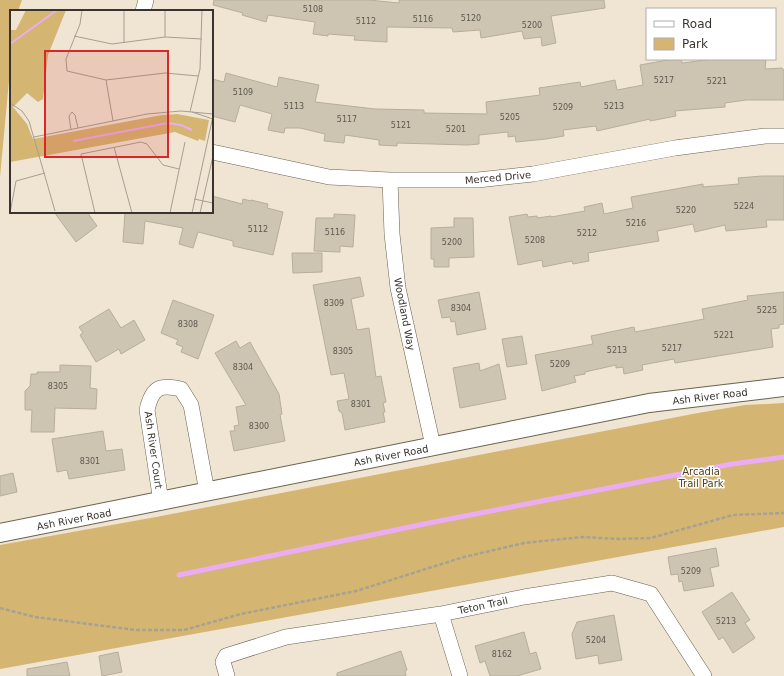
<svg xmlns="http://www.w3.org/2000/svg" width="784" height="676" viewBox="0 0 784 676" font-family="'DejaVu Sans',sans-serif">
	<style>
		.green { fill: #d4b572 }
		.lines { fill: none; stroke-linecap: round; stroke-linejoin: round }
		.stream { stroke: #ecacf1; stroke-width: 5 }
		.building { fill: #cdc4b1; stroke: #b6ae9b }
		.minor-casing { stroke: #6a6251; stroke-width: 16 }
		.tertiary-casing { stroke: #6a6251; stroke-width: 20 }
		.path { stroke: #a8a192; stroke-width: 2.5; stroke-dasharray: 4 2; stroke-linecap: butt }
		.minor { stroke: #fff; stroke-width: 15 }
		.tertiary { stroke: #fff; stroke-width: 18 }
		.labels { text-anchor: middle; stroke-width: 3; stroke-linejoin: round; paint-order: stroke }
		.number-label { font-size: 8px; fill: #5e594f }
		.street-label { font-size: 10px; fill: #39352e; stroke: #fff }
		.park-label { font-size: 10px; fill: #51401b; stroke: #fff }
		.inset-river { fill: none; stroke: #ecacf1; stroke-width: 2 }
		.inset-road { fill: none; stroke: #a69f90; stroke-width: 1 }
		.view { fill: #d62828; fill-opacity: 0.15; stroke: #d62828; stroke-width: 2 }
		.inset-edge { fill: none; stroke: #39352e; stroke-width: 2 }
	</style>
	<rect width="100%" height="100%" fill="#efe5d2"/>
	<path class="green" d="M0,0H22L18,11H11V59L0,177Z
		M784,403V527L0,669V545L156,517L698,413L745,405Z"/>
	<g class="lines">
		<path class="stream" d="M179,575L429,523L732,464L784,457"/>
	</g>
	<path class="building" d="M214,0H369L399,3V0H604L605,8L551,16L556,43L542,46L541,37L524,39L522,31L481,38L480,30L453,32L452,28L387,27V42L354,40L355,36L328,34V36L313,34L315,22L268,15L266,22L242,15L243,13L213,5Z
		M673,59H681L682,63L714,59H766L765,69L782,68L784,70V100H746L725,103V107L675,111L676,116L650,121V119L597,131L596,126L563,130L564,136L546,139L516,142L515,136L508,137V132L479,135V144L468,145L397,143V146L379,145V140L345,135L344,143L324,141L325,134L300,128H285L284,133L268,130L272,114L240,105L235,122L212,116V79L224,82L226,73L277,87L279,77L319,85L315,102L375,109L424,110V113L487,114L486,102L540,95L539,88L580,82L581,87L615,80L617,90L643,85L640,65Z
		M762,176H784V220H766L767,227L726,231L725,225L695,232L693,224L657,231L659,241L588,253L589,261L573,264L572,261L543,267L542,260L518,265L509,217L527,214L528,217L537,216V218L551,216V217L585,211L584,207L602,203L604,214L633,208L631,197L703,184V187L739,184L738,178Z
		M212,196L242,204L243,199L251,201V200L268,204L267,208L283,212L273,255L233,246V241L198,232L193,248L179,244L183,228L145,221L143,244L123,242L125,212H212Z
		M54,212H87L97,226L76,242Z
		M334,214L355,215L353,247L340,246V252L314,251L316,218H334Z
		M454,218H473L474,257L449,258V267H434V259H431V228L454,227Z
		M292,253H322V272L293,273Z
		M360,277L364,296L351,299L357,330L369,328L376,377L381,376L386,402L383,403L385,412H383L385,422L345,430L342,413L339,411L337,401L349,399L344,373L331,375L313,285Z
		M479,292L486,329L457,335L455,321L451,322L450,317L442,318L438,300Z
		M784,292V324L779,325V328L771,329L773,347L675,363L674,359L642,365L643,370L624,374L623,367L616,368V365L585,372V374L574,376L576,382L542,391L535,355L593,344L591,336L634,327L635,332L704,319L702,309L748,300L747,296Z
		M173,300L214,315L198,359L181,352L183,347L176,344L178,340L161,333Z
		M109,309L121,328L134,320L145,340L121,354L119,349L96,362L80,335L83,333L79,327Z
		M522,336L527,364L507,367L502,339Z
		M236,341L240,348L250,342L279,394L282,414L280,415L285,441L234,451L230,431H235L234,426L239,425L236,407L246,405L215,353Z
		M479,363L480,371L499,364L506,399L460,408L453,368Z
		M60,365L91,366L90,388L97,389L96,409L55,408L54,432H31L32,410H25V391L30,386L31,374H37V372H60Z
		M103,431L106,451L122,449L125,470L69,479L67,470L57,472L52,439Z
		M13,473L17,492L0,496V476Z
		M716,548L719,566L710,568L714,586L684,591L682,581L679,582L678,574L671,575L668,557Z
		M732,592L750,620L745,623L755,638L733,653L723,637L719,640L702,612Z
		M614,615L622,660L599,664L598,655L576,659L572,634L577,622Z
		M524,632L530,654L536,652L541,669L517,676H490L485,661L480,663L475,646Z
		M401,651L407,670L405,671L406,676H337V673Z
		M118,652L122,672L102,676L99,656Z
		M67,662L70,676H27V669Z"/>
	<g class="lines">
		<defs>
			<path id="minor" d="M143,11L146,0
				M212,152L329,177L390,180H478L533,174L675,148L765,136H784
				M390,180L392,234L398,288L433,446
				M161,502L147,410C152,388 159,384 181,389L191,405L207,492
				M441,614L460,676
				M227,676L223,662L226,656L286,637L441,614L524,597L612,583L651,594L704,676"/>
			<path id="tertiary" d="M0,533L649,403L784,387"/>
		</defs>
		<use href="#minor" class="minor-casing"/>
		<use href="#tertiary" class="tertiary-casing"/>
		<path class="path" d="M0,608L35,617L135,630H184L241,614L356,591L464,557L524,543L582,537L619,539L651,538L733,515L784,513"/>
		<use href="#minor" class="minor"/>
		<use href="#tertiary" class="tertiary"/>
	</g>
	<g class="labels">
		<g class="number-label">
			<text x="313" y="12">5108</text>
			<text x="471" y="21">5120</text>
			<text x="423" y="22">5116</text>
			<text x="366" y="24">5112</text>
			<text x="532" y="28">5200</text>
			<text x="664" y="83">5217</text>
			<text x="717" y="84">5221</text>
			<text x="243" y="95">5109</text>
			<text x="294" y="109">5113</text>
			<text x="614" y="109">5213</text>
			<text x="563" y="110">5209</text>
			<text x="510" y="120">5205</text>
			<text x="347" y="122">5117</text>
			<text x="401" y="128">5121</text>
			<text x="456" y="132">5201</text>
			<text x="744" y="209">5224</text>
			<text x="686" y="213">5220</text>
			<text x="636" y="226">5216</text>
			<text x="258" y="232">5112</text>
			<text x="335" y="235">5116</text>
			<text x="587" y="236">5212</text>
			<text x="535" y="243">5208</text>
			<text x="452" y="245">5200</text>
			<text x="334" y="306">8309</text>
			<text x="461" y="311">8304</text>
			<text x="767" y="313">5225</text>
			<text x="188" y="327">8308</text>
			<text x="724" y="338">5221</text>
			<text x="672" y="351">5217</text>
			<text x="617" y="353">5213</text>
			<text x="343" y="354">8305</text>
			<text x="560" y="367">5209</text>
			<text x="243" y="370">8304</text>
			<text x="58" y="389">8305</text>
			<text x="361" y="407">8301</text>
			<text x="259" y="429">8300</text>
			<text x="90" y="464">8301</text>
			<text x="691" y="574">5209</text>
			<text x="726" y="624">5213</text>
			<text x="596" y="643">5204</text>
			<text x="502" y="657">8162</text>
		</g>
		<g class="street-label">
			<text transform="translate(498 177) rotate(-5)" y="4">Merced Drive</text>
			<text transform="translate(405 314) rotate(79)" y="4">Woodland Way</text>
			<text transform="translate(710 396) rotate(-7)" y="4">Ash River Road</text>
			<text transform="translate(154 450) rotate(82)" y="4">Ash River Court</text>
			<text transform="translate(391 455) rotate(-11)" y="4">Ash River Road</text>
			<text transform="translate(74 519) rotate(-11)" y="4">Ash River Road</text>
			<text transform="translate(483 605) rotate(-12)" y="4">Teton Trail</text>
		</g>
		<g class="park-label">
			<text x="701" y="475">Arcadia<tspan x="701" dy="12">Trail Park</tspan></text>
		</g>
	</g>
	<g transform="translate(10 10)">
		<rect width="203" height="203" fill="#efe5d2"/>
		<path d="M16,0H56L38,45L33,89L28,92L17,83L3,97L17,114L23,129L152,105L167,104L199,110L195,131L189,129L188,131L165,122L0,152V20H6Z" fill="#d4b572"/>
		<path class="inset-river" d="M0,34L47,0M63,131L158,113L171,115L182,120"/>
		<path class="inset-road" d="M72,0L70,14L56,49L57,61L96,70L155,63L188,66M114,0V33M155,0V27M64,26L102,34L155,27L192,29M96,70L103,111M0,93L12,101L19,111L45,201M180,102L190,59L192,0M182,102L203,109M61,120L59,106L62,102L65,105L68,118M24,127L137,104L171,101L203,104M104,137L122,203M184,189L203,193M0,203L6,171L35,163M85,203L71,144L131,132L137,134L153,155L169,159M160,203L175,132M182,203L203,106M190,203L203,146"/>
		<path class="view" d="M35,41H158V147H35Z"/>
		<rect width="203" height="203" class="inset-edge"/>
	</g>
	<rect x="646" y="8" width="130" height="52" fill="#ffffff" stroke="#b0aeab"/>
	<rect x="654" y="21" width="20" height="6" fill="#ffffff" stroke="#b0aeab"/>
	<text x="682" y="28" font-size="12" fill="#39352e">Road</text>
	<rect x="654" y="38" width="20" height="12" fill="#d4b572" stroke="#b0aeab"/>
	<text x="682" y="48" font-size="12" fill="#39352e">Park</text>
</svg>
